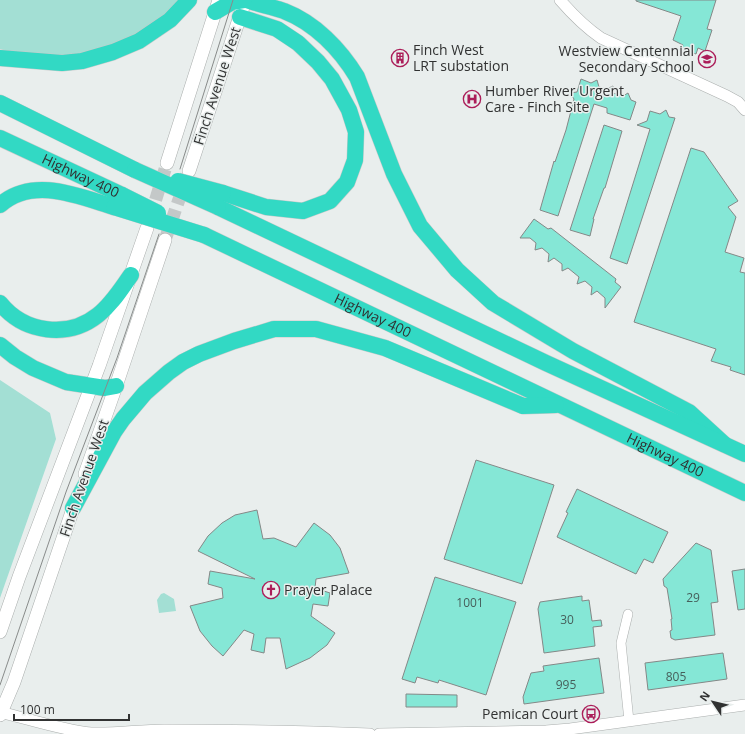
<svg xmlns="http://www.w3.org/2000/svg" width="745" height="734" viewBox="0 0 745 734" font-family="'Open Sans',sans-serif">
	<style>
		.green { fill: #a3dfd4 }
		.building { fill: #85e7d6; stroke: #848887 }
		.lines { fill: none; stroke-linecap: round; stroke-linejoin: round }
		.secondary-tunnel { stroke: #c4c8c8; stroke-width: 13; stroke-dasharray: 13 6; stroke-linecap: butt }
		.minor-casing { stroke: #abafae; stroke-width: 10 }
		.tertiary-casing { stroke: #abafae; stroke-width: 12 }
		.secondary-casing { stroke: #abafae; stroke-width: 14 }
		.motorway-casing { stroke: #c9caca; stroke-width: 17 }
		.minor { stroke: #fff; stroke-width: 9 }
		.tertiary { stroke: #fff; stroke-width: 11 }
		.secondary { stroke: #fff; stroke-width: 13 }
		.motorway { stroke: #32d9c4; stroke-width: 16 }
		.tram { stroke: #888b8a; stroke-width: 1 }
		.motorway-bridge-casing { stroke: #c9caca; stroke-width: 17; stroke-linecap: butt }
		.motorway-bridge { stroke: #32d9c4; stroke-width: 16 }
		.labels { text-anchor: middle; stroke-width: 3; stroke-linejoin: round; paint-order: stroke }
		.number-label { font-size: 12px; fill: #465f5b }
		.poi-label { font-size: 14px; fill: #313232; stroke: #e9eeed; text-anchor: start }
		.street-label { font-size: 14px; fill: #313232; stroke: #e9eeed }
	</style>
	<rect width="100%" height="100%" fill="#e9eeed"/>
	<path class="green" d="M0,0H181L172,10L135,37L80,54L59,55L12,53L0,49Z
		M0,380L50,413L56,439L0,598Z
		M164,593L174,599L176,611L159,613L157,600L161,594Z"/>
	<path class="building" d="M636,0H716L707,29L712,30L705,51L698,48L696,54L681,49L683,45L673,40L681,16L636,1Z
		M581,79L591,83L597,80L599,87L607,89L613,86V93L623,96L628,93L631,100L636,102L630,120L607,113V108L594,104L558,216L540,210L554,161L555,162L566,130L574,99L570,93L577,92Z
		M666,110L669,117L675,118L627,264L610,258L650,129L637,125L647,121L650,111L660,114Z
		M604,125L622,131L605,188H604L593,219H594L590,236L570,230Z
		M691,148L704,152L738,201L728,207L736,217L725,252L744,258L740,272L745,273V375L730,370L731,367L711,361L716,349L634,322Z
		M534,219L548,229L551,228L616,279L615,282L621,287L605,308V298L597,291L591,295L592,287L585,281L577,284L579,277L568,268L562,271V264L554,258L548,262L549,254L542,248L535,250L536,243L530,238H520Z
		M476,460L554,485L522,584L444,559Z
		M577,489L668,532L653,563L644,559L636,574L557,537L568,513L566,512Z
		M257,510L263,539L274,538L296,547L314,523L330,535L340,548L349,573L316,579L315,588L330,593L328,606L313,604L311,616L335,633L327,645L310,658L286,669L280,638H266L264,653L251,650L254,634L244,630L223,656L212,646L200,631L190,606L223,598L222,588L208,584L210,571L255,579L198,551L208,536L222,523L235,515Z
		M696,543L711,550L718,602L711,603L715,635L675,640L671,638L670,631L672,630L671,619H672L667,588L664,586L663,579Z
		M745,569V609L738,610L732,571Z
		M435,577L516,602L486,695L439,680L438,683L417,677L415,683L402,679Z
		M582,596V601L589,600L592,621L601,620L602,626L593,627L595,646L544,653L538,609L540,602Z
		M723,653L727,679L648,690L645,663Z
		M599,658L604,693L524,704L523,697L531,673L544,671L543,666Z
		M406,694L457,695V707H406Z"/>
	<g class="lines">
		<path class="secondary-tunnel" d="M150,218L167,163
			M165,240L185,182"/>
		<defs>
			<path id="minor" d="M628,614L621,643L629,721"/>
			<path id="tertiary" d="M560,0C573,15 585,27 601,38L727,96L738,102L745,110
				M0,712C29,719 62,730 91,733C116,734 140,730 164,730C233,730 302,731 370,734
				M379,734L546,731L570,729L745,705"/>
			<path id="secondary" d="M167,163L219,0
				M189,171L243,7
				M85,474L116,386L165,240
				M0,632L19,577L99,366L147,228
				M0,715L14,682L76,500"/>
			<g id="motorway">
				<path d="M246,0C258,4 272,7 284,11C315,23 340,49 357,77L394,174L420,226L457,270L493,303L573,351L689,412L724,444"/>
				<path d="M215,12L232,2L244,0"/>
				<path d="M0,58L62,63L82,61L113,52L139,41L170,20L189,0"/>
				<path d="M0,103L135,170"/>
				<path id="s1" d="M0,138L122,195"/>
				<path d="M223,193L266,207L303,211L330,201L347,182L355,160L356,132L349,110L332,79L318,62L298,43L277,29L240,17"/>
				<path d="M0,205C33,176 78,196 114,207"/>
				<path d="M218,207L546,363L745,454"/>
				<path id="s2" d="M204,235L745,493"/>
				<path d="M0,303C24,333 68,339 98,315C112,304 121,289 131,275"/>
				<path d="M0,345L15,357L33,368L66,382L105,388L116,386"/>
				<path d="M73,508L114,432L123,419L145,393L169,372L183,362L199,354L234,341L274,329H316L385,348L523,406L556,405"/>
			</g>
		</defs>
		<use href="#minor" class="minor-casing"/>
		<use href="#tertiary" class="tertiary-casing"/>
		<use href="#secondary" class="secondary-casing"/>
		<use href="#motorway" class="motorway-casing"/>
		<use href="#minor" class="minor"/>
		<use href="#tertiary" class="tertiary"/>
		<use href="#secondary" class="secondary"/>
		<use href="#motorway" class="motorway"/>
		<path class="tram" d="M180,169L233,0
			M0,685L66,492L117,358L159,234"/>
		<defs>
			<path id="motorway-bridge" d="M135,170L218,207
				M178,181L223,193
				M122,195L158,213
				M114,207L204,235"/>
		</defs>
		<use href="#motorway-bridge" class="motorway-bridge-casing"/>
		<use href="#motorway-bridge" class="motorway-bridge"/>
	</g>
	<defs>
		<symbol id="building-ring" viewBox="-11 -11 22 22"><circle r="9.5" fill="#e9eeed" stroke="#ab1d59" stroke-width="1.5"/><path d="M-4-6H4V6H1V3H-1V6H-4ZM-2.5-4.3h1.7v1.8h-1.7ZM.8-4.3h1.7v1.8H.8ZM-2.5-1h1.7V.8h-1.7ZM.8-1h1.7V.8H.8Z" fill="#ab1d59"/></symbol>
		<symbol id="school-ring" viewBox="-11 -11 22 22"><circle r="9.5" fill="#e9eeed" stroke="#ab1d59" stroke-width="1.5"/><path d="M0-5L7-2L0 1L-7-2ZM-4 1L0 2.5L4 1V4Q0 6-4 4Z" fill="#ab1d59"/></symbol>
		<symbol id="hospital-ring" viewBox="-11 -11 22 22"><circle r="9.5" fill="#e9eeed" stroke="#ab1d59" stroke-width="1.5"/><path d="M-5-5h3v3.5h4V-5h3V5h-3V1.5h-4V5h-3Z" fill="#ab1d59"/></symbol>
		<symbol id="church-ring" viewBox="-11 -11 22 22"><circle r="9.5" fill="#e9eeed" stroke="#ab1d59" stroke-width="1.5"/><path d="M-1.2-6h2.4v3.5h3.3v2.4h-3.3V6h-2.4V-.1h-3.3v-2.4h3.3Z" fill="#ab1d59"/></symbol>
		<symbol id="bus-ring" viewBox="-11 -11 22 22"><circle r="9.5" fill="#e9eeed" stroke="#ab1d59" stroke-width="1.5"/><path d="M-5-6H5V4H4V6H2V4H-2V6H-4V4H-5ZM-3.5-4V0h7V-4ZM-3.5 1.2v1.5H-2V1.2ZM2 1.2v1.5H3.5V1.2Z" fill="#ab1d59"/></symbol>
	</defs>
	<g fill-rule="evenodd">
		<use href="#building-ring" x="390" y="48" width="20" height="20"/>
		<use href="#school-ring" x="697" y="49" width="20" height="20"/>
		<use href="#hospital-ring" x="462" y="89" width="20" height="20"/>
		<use href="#church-ring" x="261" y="580" width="20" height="20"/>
		<use href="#bus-ring" x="581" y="704" width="20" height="20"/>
	</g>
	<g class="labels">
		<g class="number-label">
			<text x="693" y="602">29</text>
			<text x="470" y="607">1001</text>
			<text x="567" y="624">30</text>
			<text x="676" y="681">805</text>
			<text x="566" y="689">995</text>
		</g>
		<g class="poi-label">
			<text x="413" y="55">Finch West<tspan x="413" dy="16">LRT substation</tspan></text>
			<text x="694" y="56" text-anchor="end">Westview Centennial<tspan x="694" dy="16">Secondary School</tspan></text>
			<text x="485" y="96">Humber River Urgent<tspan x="485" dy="16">Care - Finch Site</tspan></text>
			<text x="284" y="595">Prayer Palace</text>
			<text x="578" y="719" text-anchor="end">Pemican Court</text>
		</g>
		<g class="street-label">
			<text transform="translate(217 86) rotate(-72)" y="5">Finch Avenue West</text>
			<text dy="5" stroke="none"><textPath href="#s1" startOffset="89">Highway 400</textPath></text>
			<text dy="5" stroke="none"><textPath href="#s2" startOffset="187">Highway 400</textPath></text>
			<text dy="5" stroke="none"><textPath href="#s2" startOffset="511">Highway 400</textPath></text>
			<text transform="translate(84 478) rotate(-71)" y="5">Finch Avenue West</text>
		</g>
	</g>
	<g transform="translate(713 702) rotate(305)" stroke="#e9eeed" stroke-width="3" paint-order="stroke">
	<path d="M0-3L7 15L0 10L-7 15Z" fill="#313232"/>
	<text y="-6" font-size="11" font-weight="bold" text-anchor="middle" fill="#313232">N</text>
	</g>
	<path d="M14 714v6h115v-6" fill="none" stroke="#313232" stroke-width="2"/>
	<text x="20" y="714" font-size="12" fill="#313232" stroke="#e9eeed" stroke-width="3" paint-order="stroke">100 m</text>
</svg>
